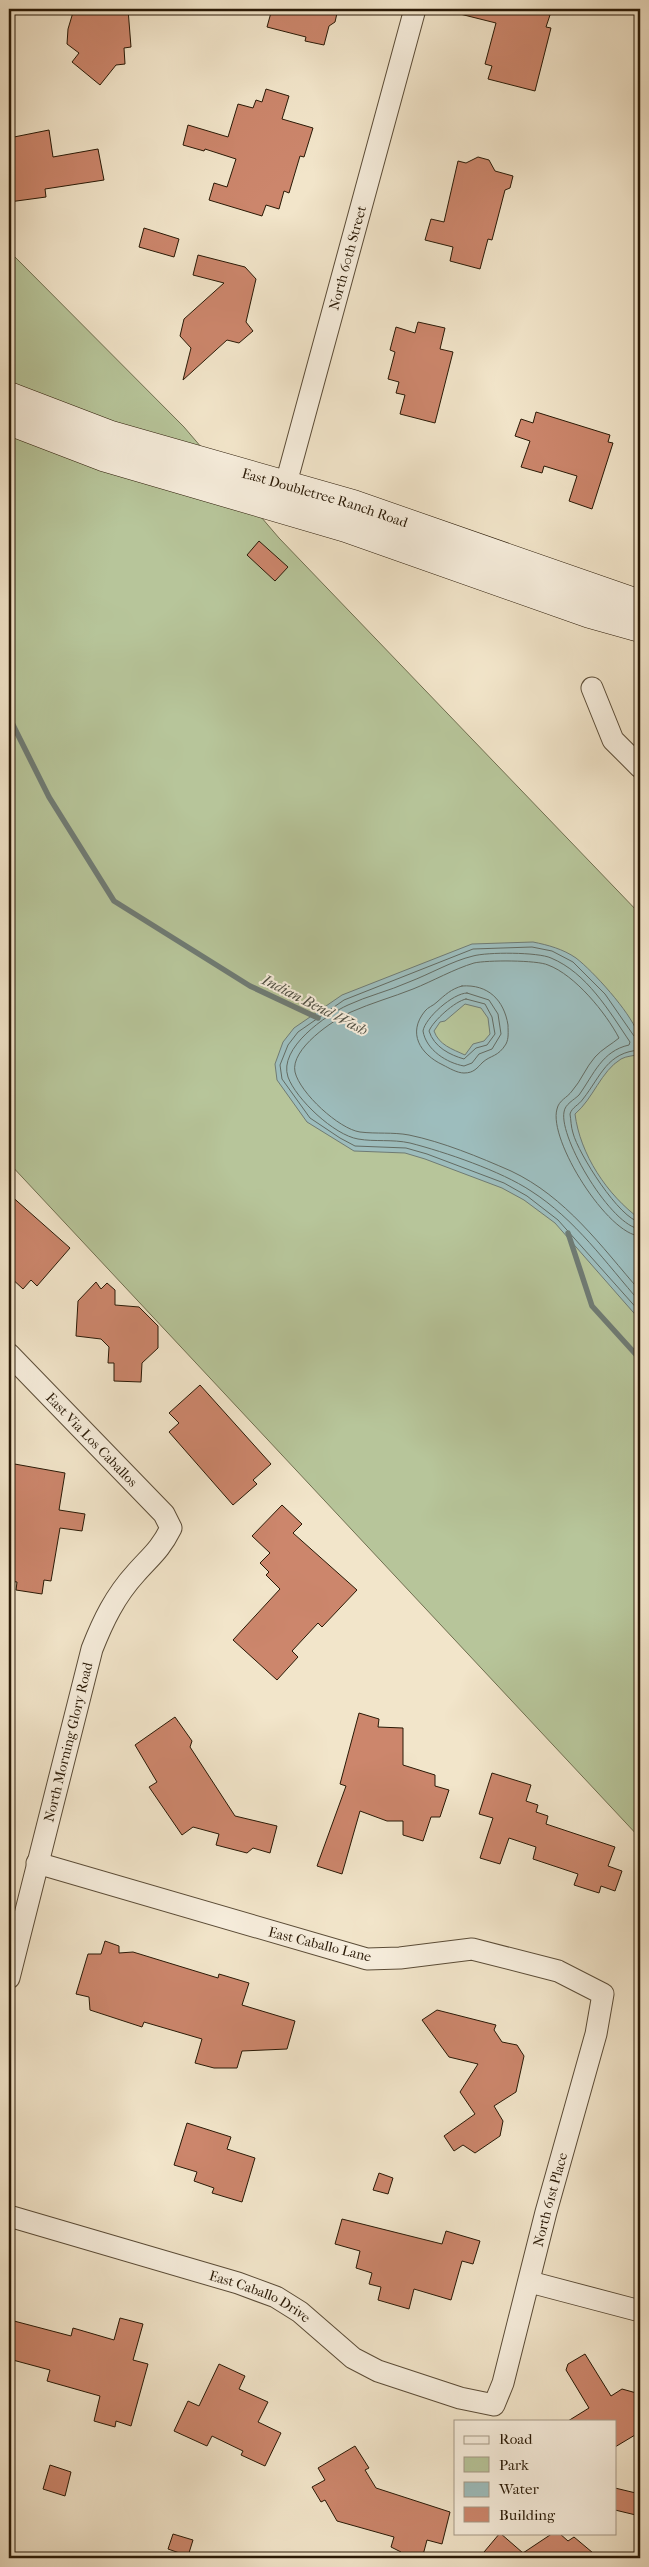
<svg xmlns="http://www.w3.org/2000/svg" width="649" height="2567" viewBox="0 0 649 2567" font-family="'IM FELL French Canon',serif">
	<style>
		.green { fill: #b7c59a; stroke: #706f50 }
		.water { fill: #9dbdbd; stroke: #6f7b74; fill-rule: evenodd }
		.lines { fill: none; stroke-linecap: round; stroke-linejoin: round }
		.shore { stroke: #636b62; stroke-width: 1 }
		.stream { stroke: #6f7b74; stroke-width: 5.5 }
		.building { fill: #cc866c; stroke: #291906 }
		.minor-casing { stroke: #5b4c37; stroke-width: 23 }
		.secondary-casing { stroke: #291906; stroke-width: 29 }
		.minor { stroke: #f7eedd; stroke-width: 21 }
		.secondary { stroke: #f7eedd; stroke-width: 28 }
		.labels { text-anchor: middle; stroke-width: 4; stroke-linejoin: round; paint-order: stroke }
		.street-label { font-size: 14px; fill: #291906; stroke: #f7eedd }
		.water-label { font-size: 15px; font-style: italic; fill: #525246; stroke: #f7eedd }
	</style>
	<rect width="100%" height="100%" fill="#f2e5ca"/>
	<filter id="stains"><feTurbulence type="fractalNoise" baseFrequency=".004" numOctaves="4"/><feColorMatrix values="0 0 0 0 .2 0 0 0 0 .09 0 0 0 0 .02 0 0 0 .5 -.17"/></filter>
	<radialGradient id="worn" r=".72"><stop offset=".6" stop-color="#630" stop-opacity="0"/><stop offset="1" stop-color="#630" stop-opacity=".3"/></radialGradient>
	<path class="green" d="M9,251L184,427L279,538L640,914V1838L9,1163Z"/>
	<path class="water" d="M533,942C548,945 563,949 576,958C593,971 630,1012 637,1032C640,1039 640,1046 640,1054C634,1056 626,1056 621,1059C601,1071 593,1099 575,1114C580,1154 607,1195 640,1219V1320L555,1223L524,1200L502,1188L425,1159L405,1153L354,1151L307,1122L277,1080L275,1064L283,1042L294,1028L342,995L472,944ZM465,1004L481,1008L488,1018L490,1034L484,1041L473,1044L465,1055C452,1049 439,1045 434,1031L440,1022L445,1021Z"/>
	<g class="lines">
		<path class="shore" d="M462,986C488,984 504,1000 508,1025C508,1032 509,1038 506,1044C498,1057 491,1055 483,1062C477,1068 474,1073 464,1073C457,1073 449,1068 443,1065C420,1054 407,1033 425,1011C428,1007 433,1006 437,1002C445,995 451,989 462,986Z
			M467,993L489,1000L498,1014L501,1034L492,1049L479,1054L472,1063L464,1066C447,1063 426,1050 423,1031C425,1018 453,993 467,993Z
			M466,999L485,1004L492,1017L495,1034L487,1045L476,1048L464,1059C450,1055 434,1047 429,1031C433,1021 455,1001 466,999Z
			M640,1039L634,1036L605,994L573,962L552,951L532,947L473,949L344,1000L298,1032L288,1045L280,1065L282,1079L310,1118L340,1138L355,1146L406,1148L427,1154L504,1183L527,1196L558,1220L640,1312
			M640,1050C607,1052 601,1076 583,1099C579,1105 572,1107 570,1114C571,1120 571,1127 573,1133C578,1153 620,1220 640,1222
			M640,1229C612,1227 559,1139 564,1112C565,1104 574,1100 579,1095C594,1074 602,1051 629,1045L630,1042C609,1011 587,973 551,958C538,952 487,952 473,956C452,961 430,974 409,982C389,991 367,996 348,1005C326,1015 278,1048 288,1077C296,1099 334,1135 358,1139C375,1142 392,1139 410,1143C445,1152 501,1171 531,1191C575,1219 606,1263 640,1302
			M640,1236C608,1235 548,1140 557,1109C559,1100 567,1098 572,1091C581,1081 586,1067 595,1057C602,1049 612,1044 619,1038C606,1013 575,975 548,965C537,960 487,960 474,963C454,969 433,981 413,989C393,997 371,1003 351,1012C333,1020 290,1049 295,1072C300,1093 339,1129 360,1132C376,1134 393,1132 409,1135C443,1142 479,1157 511,1171C566,1197 601,1246 640,1291"/>
		<path class="stream" d="M9,717L49,797L114,901L250,986L318,1018
			M568,1233L592,1306L640,1359"/>
	</g>
	<path class="building" d="M74,9H128L131,47L124,48L125,64L116,65L100,85L72,62L79,53L67,44L68,29Z
		M272,9H338L335,22L329,26L324,45L305,41L306,37L267,27Z
		M460,9H527L550,15L546,27L551,28L535,91L488,79L492,66L485,64L496,23L460,14Z
		M266,89L289,96L282,119L313,128L304,157L300,156L289,193L284,191L279,209L266,205L262,216L209,200L214,183L227,187L236,159L205,149L204,151L183,145L188,125L228,137L238,104L253,108L256,100L262,102Z
		M49,130L53,157L98,149L104,180L45,189L46,197L9,202V138Z
		M478,157L489,160L495,171L513,176L510,188L505,190L492,240L488,239L480,269L450,261L453,247L425,240L431,219L444,222L458,161L466,163Z
		M144,228L179,239L174,257L139,247Z
		M198,255L245,267L256,279L246,322L253,331L239,343L227,340L183,380L191,348L180,336L184,319L224,283L193,275Z
		M418,322L445,328L440,349L453,352L435,423L400,414L405,395L396,393L399,382L388,379L395,352L390,350L396,327L415,333Z
		M536,412L610,435L608,442L613,443L592,509L569,501L577,476L544,466L542,473L521,467L530,441L515,436L521,419L533,423Z
		M259,541L288,567L275,581L247,555Z
		M9,1194L70,1248L37,1286L31,1280L23,1289L9,1276Z
		M96,1282L101,1289L107,1283L115,1290V1305L139,1307L158,1326V1348L142,1363L141,1382L114,1381V1363H108L109,1347L101,1339L76,1336L78,1301Z
		M200,1385L271,1464L253,1480L257,1484L233,1505L169,1432L179,1423L169,1413Z
		M9,1463L65,1473L59,1510L85,1514L82,1531L60,1528L51,1581L44,1580L42,1594L16,1590L17,1582L9,1581Z
		M282,1505L302,1524L293,1533L357,1590L322,1627L318,1623L292,1651L298,1657L277,1680L233,1640L280,1589L266,1575L269,1572L260,1563L270,1553L252,1536Z
		M359,1713L379,1719L378,1727L403,1728V1765L435,1775V1786L449,1790L440,1817H431L423,1841L403,1835V1821H387L360,1811L342,1874L317,1866L346,1786L340,1784Z
		M175,1717L192,1741L190,1747L235,1816L277,1826L270,1853L253,1848L247,1853L216,1845L219,1834L193,1827L182,1835L149,1787L157,1782L135,1745Z
		M492,1773L531,1785L526,1801L538,1805L536,1812L548,1816L546,1824L615,1847L608,1866L622,1871L615,1891L601,1886L599,1893L574,1885L578,1874L533,1859L536,1847L509,1838L500,1864L480,1858L493,1818L479,1814Z
		M105,1941L119,1946V1953L133,1952L218,1978L219,1974L249,1983L242,2005L295,2021L287,2049L242,2051L237,2068H214L195,2063L202,2039L144,2022L142,2027L90,2010L89,1997L76,1994L88,1954H101Z
		M437,2010L496,2025L494,2030L502,2042L517,2045L524,2056L516,2092L494,2106L503,2121L500,2136L475,2153L463,2145L454,2151L444,2136L475,2114L460,2092L478,2064L449,2057L422,2020Z
		M187,2123L231,2137L227,2149L255,2158L242,2202L212,2193L214,2188L194,2181L197,2172L174,2165Z
		M379,2173L393,2178L388,2194L373,2190Z
		M342,2219L442,2244L446,2231L480,2241L473,2264L462,2261L451,2300L414,2289L409,2309L378,2300L381,2287L369,2284L372,2273L356,2268L360,2251L335,2244Z
		M120,2318L143,2324L133,2360L148,2364L131,2426L116,2421L115,2427L94,2421L100,2396L47,2381L50,2370L9,2359V2323L13,2324L14,2321L71,2336L73,2328L114,2340Z
		M585,2354L611,2396L622,2389L640,2394V2432L615,2447V2421H568L589,2408L566,2370L568,2364Z
		M219,2364L245,2376L239,2389L268,2402L258,2422L281,2433L265,2466L241,2455L243,2451L212,2436L207,2446L174,2431L188,2401L199,2406Z
		M355,2446L369,2468L365,2470L376,2488L450,2512L442,2544L427,2540L423,2555L421,2554L419,2558H399L401,2552L391,2547L394,2537L337,2521L325,2500L321,2502L312,2487L325,2480L318,2468Z
		M50,2465L71,2472L65,2496L43,2489Z
		M615,2488L640,2494V2516L615,2510Z
		M500,2533L523,2553L553,2533H559L568,2541L574,2537L599,2558H479Z
		M173,2534L193,2540L188,2556L168,2549Z"/>
	<g class="lines">
		<defs>
			<g id="minor">
				<path id="s1" d="M282,498L415,9"/>
				<path d="M592,688L613,740L640,767"/>
				<path id="s2" d="M9,1354L164,1514L171,1528C160,1550 151,1556 136,1573C115,1596 103,1621 92,1649L9,1978"/>
				<path id="s3" d="M9,2216L238,2283L276,2297L300,2312L353,2358L378,2371L460,2398L494,2405L503,2383L546,2212L596,2034L603,1994L558,1971L472,1949L400,1958L367,1959L37,1863"/>
				<path d="M530,2282L640,2311"/>
			</g>
			<g id="secondary">
				<path id="s4" d="M9,396L111,435L353,504L640,604"/>
				<path d="M9,421L103,457L346,528L590,614L640,628"/>
			</g>
		</defs>
		<use href="#minor" class="minor-casing"/>
		<use href="#secondary" class="secondary-casing"/>
		<use href="#minor" class="minor"/>
		<use href="#secondary" class="secondary"/>
	</g>
	<g class="labels">
		<g class="street-label">
			<text dy="5" stroke="none"><textPath href="#s1" startOffset="249">North 60th Street</textPath></text>
			<text dy="5" stroke="none"><textPath href="#s4" startOffset="332">East Doubletree Ranch Road</textPath></text>
			<text dy="5" stroke="none"><textPath href="#s2" startOffset="119">East Via Los Caballos</textPath></text>
			<text transform="translate(68 1742) rotate(-76)" y="5">North Morning Glory Road</text>
			<text transform="translate(320 1944) rotate(14)" y="5">East Caballo Lane</text>
			<text dy="5" stroke="none"><textPath href="#s3" startOffset="740">North 61st Place</textPath></text>
			<text dy="5" stroke="none"><textPath href="#s3" startOffset="264">East Caballo Drive</textPath></text>
		</g>
		<g class="water-label">
			<text transform="translate(315 1005) rotate(27)" y="5">Indian Bend Wash</text>
		</g>
	</g>
	<rect width="649" height="2567" fill="none" stroke="#f2e5ca" stroke-width="30"/>
	<rect x="10" y="10" width="629" height="2547" fill="none" stroke="#291906" stroke-width="2.5"/>
	<rect x="15" y="15" width="619" height="2537" fill="none" stroke="#291906"/>
	<rect x="454" y="2420" width="162" height="115" fill="#f7eedd" stroke="#a59987"/>
	<rect x="464" y="2436" width="25" height="8" fill="#f7eedd" stroke="#a59987"/>
	<text x="499" y="2444" font-size="15" fill="#291906">Road</text>
	<rect x="464" y="2457" width="25" height="15" fill="#b7c59a" stroke="#a59987"/>
	<text x="499" y="2470" font-size="15" fill="#291906">Park</text>
	<rect x="464" y="2482" width="25" height="15" fill="#9dbdbd" stroke="#a59987"/>
	<text x="499" y="2494" font-size="15" fill="#291906">Water</text>
	<rect x="464" y="2507" width="25" height="15" fill="#cc866c" stroke="#a59987"/>
	<text x="499" y="2520" font-size="15" fill="#291906">Building</text>
	<rect width="100%" height="100%" filter="url(#stains)"/>
	<rect width="100%" height="100%" fill="url(#worn)"/>
</svg>
